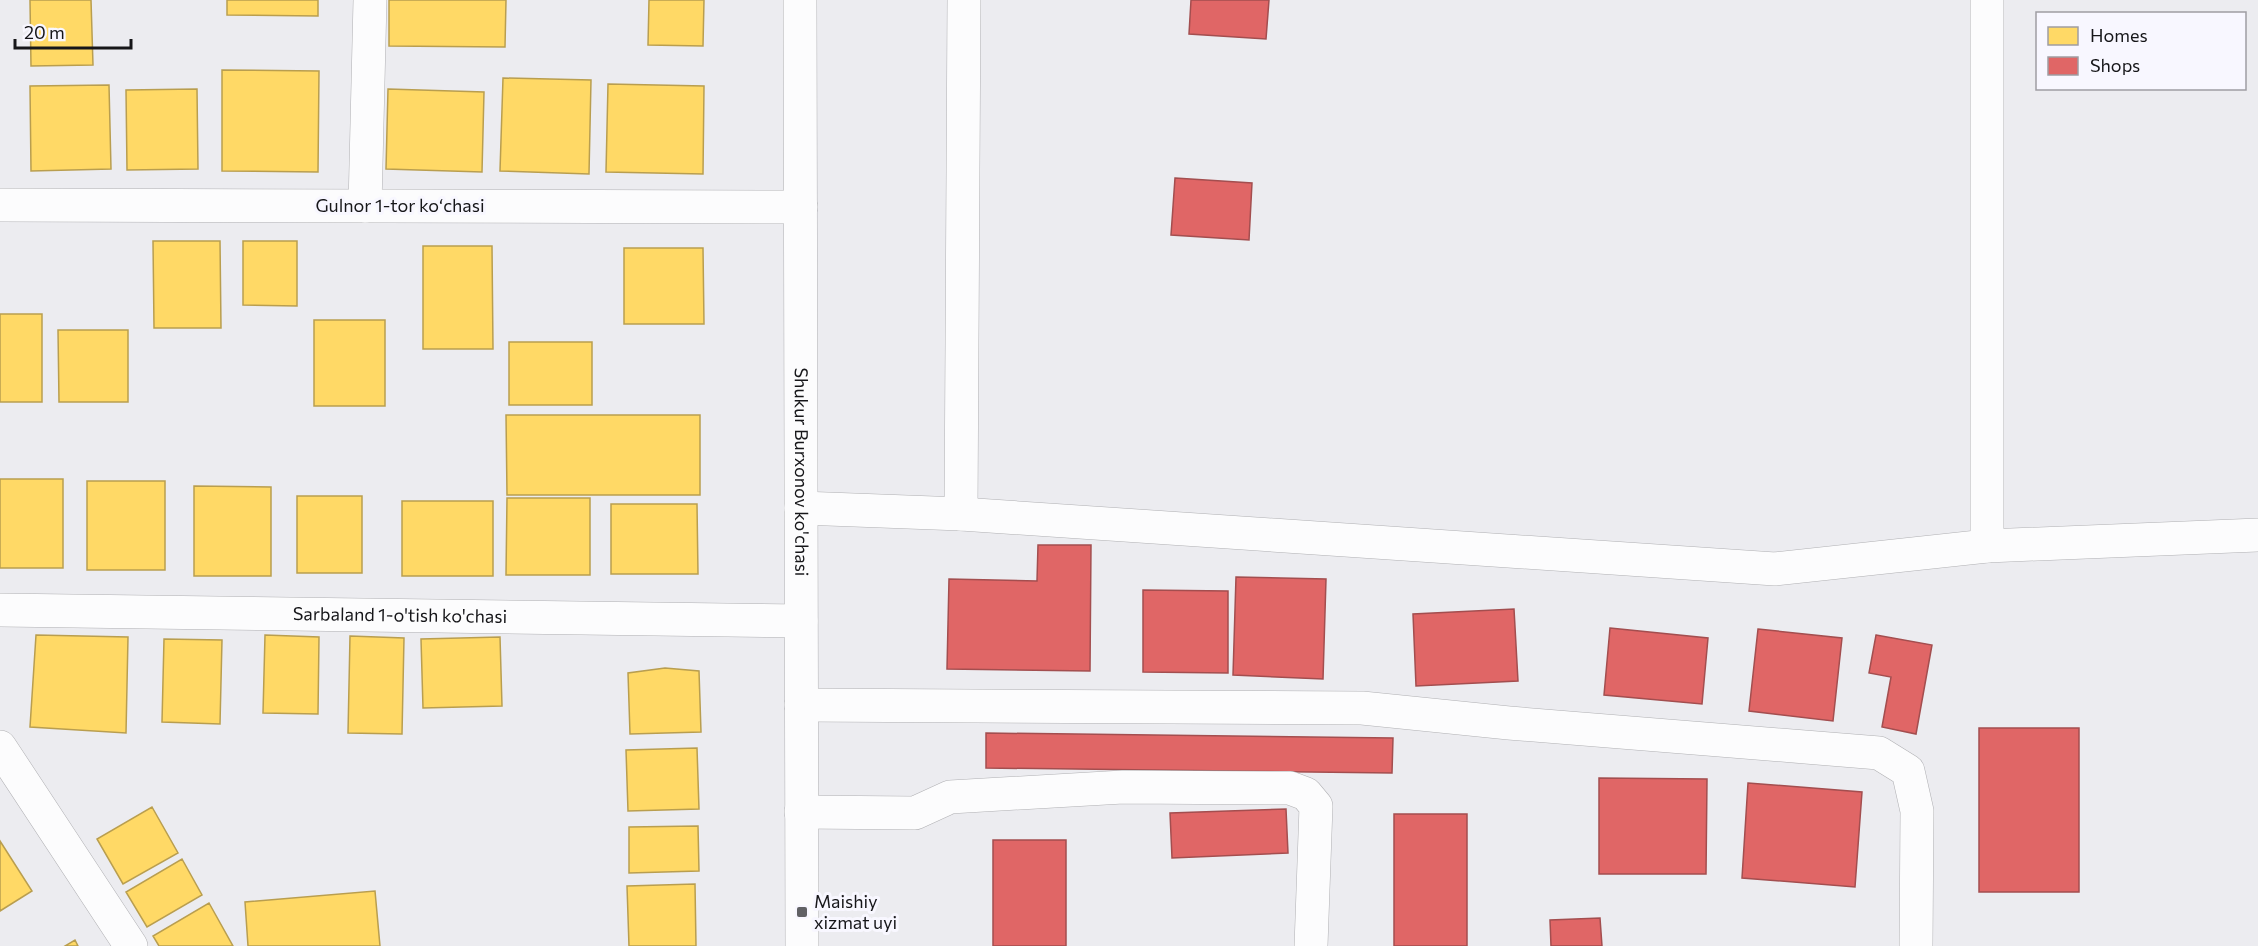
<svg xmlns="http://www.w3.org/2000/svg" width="2258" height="946" viewBox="0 0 2258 946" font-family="Commissioner,sans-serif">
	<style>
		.homes { fill: #ffd966; stroke: #b99e4f; stroke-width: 1.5 }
		.shops { fill: #e06666; stroke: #a34e4f; stroke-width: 1.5 }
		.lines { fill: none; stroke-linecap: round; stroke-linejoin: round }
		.minor-casing { stroke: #b0b0b3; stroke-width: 34 }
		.minor { stroke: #fcfcfd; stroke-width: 33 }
		.poi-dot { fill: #616164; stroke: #f8f7ff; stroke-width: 2 }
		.labels { text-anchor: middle; stroke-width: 6; stroke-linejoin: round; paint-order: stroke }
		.street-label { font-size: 18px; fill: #161619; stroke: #f8f7ff }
		.poi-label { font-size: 18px; fill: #161619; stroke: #f8f7ff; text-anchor: start }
	</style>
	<rect width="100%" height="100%" fill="#ececf0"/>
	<path class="homes" d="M30,0H91L93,65L31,66Z
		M227,0H318V16L227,15Z
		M389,0H506L505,47L389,46Z
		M649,0H704L703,46L648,45Z
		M222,70L319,71L318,172L222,171Z
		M503,78L591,80L589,174L500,171Z
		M608,84L704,86L703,174L606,172Z
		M109,85L111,169L31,171L30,86Z
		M197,89L198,169L127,170L126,90Z
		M388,89L484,92L482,172L386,169Z
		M153,241H220L221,328H154Z
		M243,241H297V306L243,305Z
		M423,246H492L493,349H423Z
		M624,248H703L704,324H624Z
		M0,314H42V402H0Z
		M314,320H385V406H314Z
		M58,330H128V402H59Z
		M509,342H592V405H509Z
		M506,415H700V495H507Z
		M0,479H63V568H0Z
		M87,481H165V570H87Z
		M194,486L271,487V576H194Z
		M297,496H362V573H297Z
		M507,498H590V575H506Z
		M402,501H493V576H402Z
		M611,504H697L698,574H611Z
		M36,635L128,637L126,733L30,727Z
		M265,635L319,637L318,714L263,713Z
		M350,636L404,638L402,734L348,733Z
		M500,637L502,706L423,708L421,639Z
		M164,639L222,640L220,724L162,722Z
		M665,668L699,671L701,732L630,734L628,673Z
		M697,748L699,809L628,811L626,750Z
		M152,807L178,853L123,884L97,839Z
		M698,826L699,871L629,873V827Z
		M0,841L32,891L0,911Z
		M182,859L202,895L147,927L126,892Z
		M695,884L696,946H629L627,886Z
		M375,891L380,946H248L245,902Z
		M209,903L233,946H159L153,936Z
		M75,940L78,946H65Z"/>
	<path class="shops" d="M1191,0H1269L1266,39L1189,34Z
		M1175,178L1252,183L1249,240L1171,235Z
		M1038,545H1091L1090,671L947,669L949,579L1037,581Z
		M1236,577L1326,579L1323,679L1233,675Z
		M1143,590L1228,591V673L1143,672Z
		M1514,609L1518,681L1416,686L1413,614Z
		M1610,628L1708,638L1702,704L1604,695Z
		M1758,629L1842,638L1833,721L1749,711Z
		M1876,635L1932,645L1916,734L1882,727L1891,677L1869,673Z
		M1979,728H2079V892H1979Z
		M986,733L1393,738L1392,773L986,768Z
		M1599,778L1707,779L1706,874H1599Z
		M1748,783L1862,792L1855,887L1742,878Z
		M1286,809L1288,853L1172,858L1170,813Z
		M1394,814H1467V946H1394Z
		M993,840H1066V946H993Z
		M1600,918L1602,946H1551L1550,920Z"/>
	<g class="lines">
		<defs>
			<g id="minor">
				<path id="s1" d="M800,0L802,946"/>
				<path d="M1987,0V546"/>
				<path d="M0,205L801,207"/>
				<path d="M365,206L370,0"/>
				<path d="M801,508L961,514L1775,569L1987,546L2258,535"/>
				<path d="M961,514L964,0"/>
				<path id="s2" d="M0,610L801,621"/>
				<path d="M801,705L1362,708L1509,723L1879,753L1908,771L1917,811L1916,946"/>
				<path d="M0,747L131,946"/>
				<path d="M801,812L915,813L950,797L1123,787L1290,788L1306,794L1316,806L1311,946"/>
			</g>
		</defs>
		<use href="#minor" class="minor-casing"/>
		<use href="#minor" class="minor"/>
	</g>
	<rect class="poi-dot" x="796" y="906" width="12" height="12" rx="3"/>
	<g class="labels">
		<g class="street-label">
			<text x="400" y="212">Gulnor 1-tor koʻchasi</text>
			<text dy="6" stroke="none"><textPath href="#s1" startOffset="472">Shukur Burxonov ko'chasi</textPath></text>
			<text dy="6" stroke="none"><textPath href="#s2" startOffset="400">Sarbaland 1-o'tish ko'chasi</textPath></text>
		</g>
		<g class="poi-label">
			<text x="814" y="908">Maishiy<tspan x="814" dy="21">xizmat uyi</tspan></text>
		</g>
	</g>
	<rect x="2036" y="12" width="210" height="78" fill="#f8f7ff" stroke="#9e9da3" stroke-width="1.5"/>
	<rect x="2048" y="27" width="30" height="18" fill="#ffd966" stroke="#9e9da3" stroke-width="1.5"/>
	<text x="2090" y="42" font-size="18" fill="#161619">Homes</text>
	<rect x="2048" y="57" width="30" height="18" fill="#e06666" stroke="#9e9da3" stroke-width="1.5"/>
	<text x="2090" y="72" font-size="18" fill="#161619">Shops</text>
	<path d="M15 39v9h116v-9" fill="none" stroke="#161619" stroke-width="3"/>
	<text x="24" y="39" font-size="18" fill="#161619" stroke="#f8f7ff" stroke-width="4.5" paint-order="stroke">20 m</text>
</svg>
